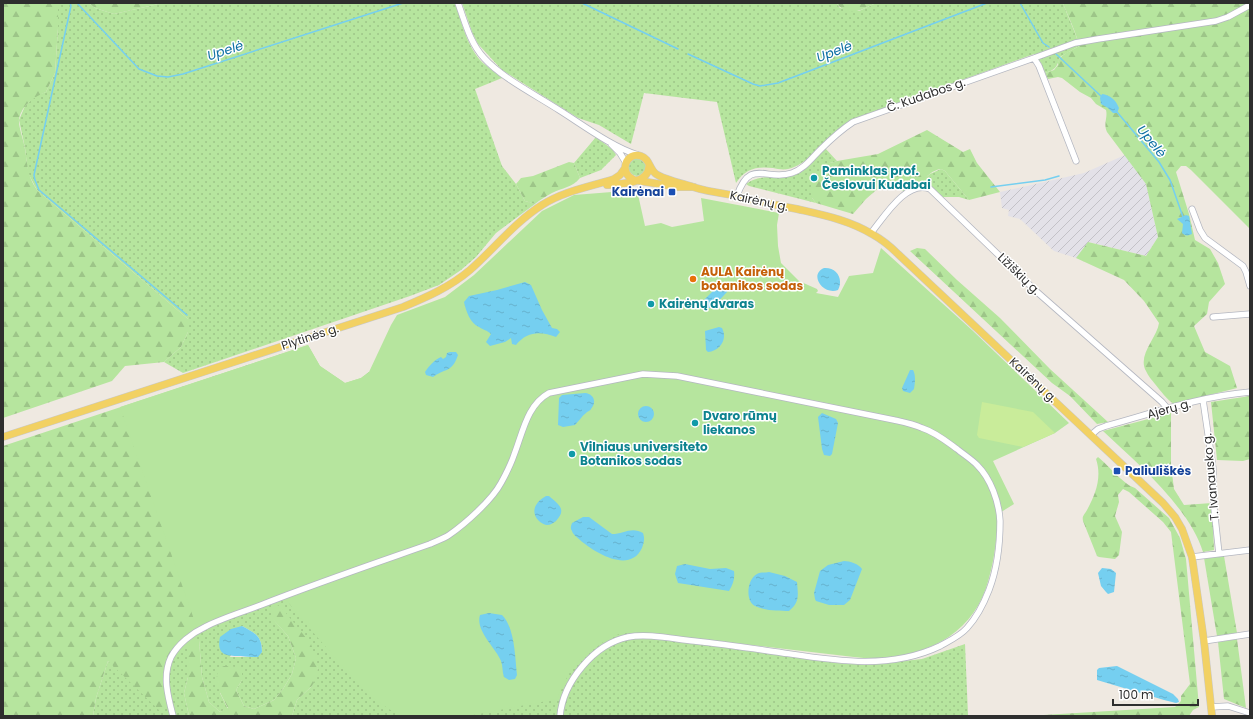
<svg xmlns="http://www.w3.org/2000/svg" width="1253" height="719" viewBox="0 0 1253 719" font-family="Poppins,sans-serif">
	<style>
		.industrial { fill: url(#industrial-furrows) }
		.grass { fill: url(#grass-dots); fill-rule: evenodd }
		.forest { fill: url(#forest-firs) }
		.garden { fill: #b6e59e }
		.pitch { fill: #c9ec9a }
		.water { fill: url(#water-ripples) }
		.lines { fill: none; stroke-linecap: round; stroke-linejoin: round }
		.stream { stroke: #75cff0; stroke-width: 1.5 }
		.minor-casing { stroke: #b4b7c1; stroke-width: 7 }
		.major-casing { stroke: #c9c9c9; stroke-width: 8 }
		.minor { stroke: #fff; stroke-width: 5.5 }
		.major { stroke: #f2d163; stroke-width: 7 }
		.culture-dot { fill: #0f9aa8; stroke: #fff; stroke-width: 1.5 }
		.transit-dot { fill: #1a4fb4; stroke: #fff; stroke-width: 1.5 }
		.food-dot { fill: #e8710a; stroke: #fff; stroke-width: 1.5 }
		.labels { text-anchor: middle; stroke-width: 3; stroke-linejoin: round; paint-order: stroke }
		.street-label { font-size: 12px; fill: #2e2e2e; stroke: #fff }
		.culture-label { font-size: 12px; font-weight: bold; fill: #0d838f; stroke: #fff; text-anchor: start }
		.transit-label { font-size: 12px; font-weight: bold; fill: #164399; stroke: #fff; text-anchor: end }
		.food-label { font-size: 12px; font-weight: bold; fill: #c56008; stroke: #fff; text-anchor: start }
		.water-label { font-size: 13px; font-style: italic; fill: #0d6fa3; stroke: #fff }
	</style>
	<defs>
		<pattern id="industrial-furrows" width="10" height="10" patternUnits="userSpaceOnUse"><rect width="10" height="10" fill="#e3e1e8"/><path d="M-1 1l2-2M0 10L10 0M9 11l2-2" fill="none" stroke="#c3c1c7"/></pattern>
		<pattern id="grass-dots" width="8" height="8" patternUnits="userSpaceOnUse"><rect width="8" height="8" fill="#b6e59e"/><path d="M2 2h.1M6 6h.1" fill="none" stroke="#9dc588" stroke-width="1.8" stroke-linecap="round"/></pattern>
		<pattern id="forest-firs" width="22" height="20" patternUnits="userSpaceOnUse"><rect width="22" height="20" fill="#b6e59e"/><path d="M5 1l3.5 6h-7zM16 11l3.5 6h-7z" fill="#9dc588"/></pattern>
		<pattern id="water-ripples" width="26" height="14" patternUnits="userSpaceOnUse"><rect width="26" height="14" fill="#75cff0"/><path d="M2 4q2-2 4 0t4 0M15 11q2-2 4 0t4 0" fill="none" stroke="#66b2ce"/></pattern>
	</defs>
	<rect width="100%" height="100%" fill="#efe9e1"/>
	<path class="industrial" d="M1125,155L1146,184L1158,237L1146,256L1089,242L1076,258L1054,251L1020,219L1008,216L1009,210L1002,208L1000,192L1084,173Z"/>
	<path class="grass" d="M58,3H89L95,8L114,14L163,3H455C462,23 467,47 483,63C489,68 496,73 502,78L475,89L502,166L516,184L525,201L535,204L496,233L476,257L461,270L439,285L410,296L183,373L164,362L181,347L188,332V319L37,190L28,173L25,148L19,120L25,106L35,96L46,92L55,73L58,28Z
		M462,3H836L840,8L859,11L876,3H1063C1068,18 1076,32 1079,46L1060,57C1057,67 1055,70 1045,73L1041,63L1034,54L862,116C854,119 847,123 840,128C825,140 808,165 788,169C783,170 777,169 773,168C756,166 745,169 736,183L717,102L644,93L631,144L599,125L578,118L502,70L478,44L472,32Z
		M596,137L613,150L616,155L601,170L580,178L574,163Z
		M825,148L837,161L830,163L812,198L816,203L749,186L746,184C763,172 774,181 792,176C805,173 816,158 825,148Z
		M628 167a9 9 0 1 1 18 0a9 9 0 1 1-18 0Z
		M941,169L945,171L969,200L959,197H943L930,186L923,184L924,179L930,174Z
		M282,594L472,619L660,633V639L837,663L868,665L922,659L965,644L968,715L951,716H292L297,700L312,686L318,667L273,619L288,636L296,658L292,674L283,689L274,700L254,709L244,706L236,690L242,680L220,693L228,709L220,712L209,702L202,677L199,640L189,647L188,677L184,693L189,716H93L96,698L108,661L168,706C160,667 163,651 197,628ZM242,626C255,633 262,636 262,652L251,657H230Z"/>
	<path class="forest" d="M3,3H58V28L55,73L46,92C34,97 22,105 19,119C18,126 24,141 25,149C28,168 27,174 37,190L188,319V332L181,347L164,362L125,366L112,381L3,418Z
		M89,3H163L114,14L95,8Z
		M836,3H876C861,10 849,18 836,3Z
		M1063,3H1250V229L1191,170L1186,166H1181L1176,172L1189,214L1195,240L1210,249L1218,263L1225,284L1209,302L1207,314L1194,326L1205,352L1230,366L1237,388L1174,404C1166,399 1161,391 1155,384C1152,380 1148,376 1146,371C1137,355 1157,338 1159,323L1144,301L1124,280L1076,258L1088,242L1146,256L1158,237L1146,184L1107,132C1103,123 1108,118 1106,110L1096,104L1091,98L1080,92L1062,78L1058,77L1048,79L1045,73L1054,70L1058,65C1057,55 1072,51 1079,46C1076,31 1068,17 1063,3Z
		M927,130L963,152L970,149L977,163L1000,192L969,200L945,171L941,169C933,170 925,176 923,184L904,191L882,185L866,199L853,214L816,203L812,198L811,194L813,188L819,173L830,163L837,161L878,154Z
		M569,162L574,163L580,178C573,187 562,188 552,193C546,196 540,200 535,204L525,201L516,184L521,178L533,176Z
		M917,248L925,249L957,280L1000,318L1050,369L1108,422L1097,424L1070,396L1052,383L910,251Z
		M308,345L320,366L345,383L361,378L369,372L533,603L298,615L282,594L197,628C163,651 160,667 168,706L159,710L108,661L96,698L93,716H3V446Z
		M1250,396V459L1243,461L1217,460L1211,402Z
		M1171,413V465L1174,489L1184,505L1212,503L1214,550L1203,552C1189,507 1137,463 1103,431Z
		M1098,457C1109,466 1123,484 1135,488L1169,518L1180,538L1186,559L1199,707L1193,710L1189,716H1027L1175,707L1181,701V696L1190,684L1171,532L1163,522L1129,492L1123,489L1118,495L1119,502L1115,516L1122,532L1119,555L1115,559L1099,557L1097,556L1083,521C1082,516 1084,515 1087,510C1096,493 1102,477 1096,459Z
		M1224,556L1237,633L1217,636L1204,558Z
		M275,604L281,607L311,644L318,667L317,677L312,686L297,700L292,716H189L184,693L188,677V647L193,639L199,640L202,677L209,702L220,712L228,708C223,698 212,682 219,670C220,668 222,667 224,666L237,667L242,673V680L236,690L244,706L254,709L274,700L283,689L292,674L296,658L288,636L273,619L272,610Z
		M1237,639L1246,708L1224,699L1218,642Z"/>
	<path class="garden" d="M637,190L645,226L661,223L672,227L704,221L701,198L779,213L777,225L778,246L781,263L799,281L817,289L818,291L816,293L838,297L849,276L873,273L881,248L972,330L1069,423L1055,433L993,461L1014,504L998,514C997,536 995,557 989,578C976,631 932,654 882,658C873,659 863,658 854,657L629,631L610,637L579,660L568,675L557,699L468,716H399L366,693L298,615L282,594L197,628L120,407L308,345L320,366L345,383L361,378L369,372L391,325L397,315L445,297L474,275L542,211L574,195Z"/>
	<path class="pitch" d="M982,402L1033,412L1055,433L1023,447L979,438L977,435Z"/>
	<path class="water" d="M1102,94C1110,95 1116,100 1119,108L1117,113H1113L1108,108L1101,104L1100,98Z
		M1186,215L1189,216L1192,234C1188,236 1185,236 1182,233L1183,224L1177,219Z
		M824,268C836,267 844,278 838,290C824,296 808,275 824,268Z
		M525,282L531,285L542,310L552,328L557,329L560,332L556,337C541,331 527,331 516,345L512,344L511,338L505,342L490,346L486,342L491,334C487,330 483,330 479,327C470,323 466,311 464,302L469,296L497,290Z
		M720,284H726L728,287L727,292L712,308H701L700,306L701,303Z
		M719,327L722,328C728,339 720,351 708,352L706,350L705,331Z
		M450,352H456L458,355C452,373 445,368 433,377L426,375L425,372C429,366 434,360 441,357L443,359L446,357L447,353Z
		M910,370H913C916,375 915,383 914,389L910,393L903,391L902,388Z
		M585,393C594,394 597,402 591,409C591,410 587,412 586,413C582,416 579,421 575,425L563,427L558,425L559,398L562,395Z
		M638 414a8 8 0 1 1 16 0a8 8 0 1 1-16 0Z
		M822,413L836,419L838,423L832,454L830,456L824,455L822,449L818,417Z
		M546,496H549C559,505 567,509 556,521C553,523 551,525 547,525C545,525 541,523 539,521C530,512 535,502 546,496Z
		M583,517H589L612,534C623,534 632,526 643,533C645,539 644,542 642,548C630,574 595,553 580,540C578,538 573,535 572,531C570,528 571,526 572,523Z
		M844,561C850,561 859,564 862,569L850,600L844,605H829L816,601L815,599L814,593L820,571L828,565Z
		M685,564L710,569L726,568L734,571C735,579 733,584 729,591L678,583L675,574L677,566Z
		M1102,568L1111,569L1116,573L1114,592L1108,594L1106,592L1101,586L1098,573Z
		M769,572L785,576L797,582C798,595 800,602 789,611C779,611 765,611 755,606C745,601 747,579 757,574C760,572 766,573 769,572Z
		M489,613L502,615C515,628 515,657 517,675L515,679L509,680L504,677C502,672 503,666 501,661C496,648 475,631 480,615Z
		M242,626C255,633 262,636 262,652L258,657C252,657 247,657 241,656C227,656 216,656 220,637L231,629Z
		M1117,666L1173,694L1178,699L1179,702L1176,703L1164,700L1097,680V670L1099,668Z"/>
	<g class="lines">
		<path class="stream" d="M70,3L71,6L34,175L35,180L39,190L187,315
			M77,3L139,69L157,76L168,77L183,74L403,3
			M582,3L678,49
			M1020,3L1043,43L1049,47
			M688,54L753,84L760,86L778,83L987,3
			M1056,54L1102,97
			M1117,112L1159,162L1170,180L1183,217
			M991,187L1045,180L1059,176"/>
		<defs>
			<path id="minor" d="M458,3C465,22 470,43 484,58C502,78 536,95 559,110C583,125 612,147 638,155
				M1034,58L1075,43L1098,39L1216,21L1228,17L1250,5
				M611,144L620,153L626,163
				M737,196C750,157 767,182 792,173C804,169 811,159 820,150C830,140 841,130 853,122L1034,58L1039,66L1076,161
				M1192,209L1200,230L1205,238L1243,266L1246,272L1250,286
				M871,233C884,217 907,179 930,189L1037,292L1162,402L1168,409
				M1213,317L1250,314
				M1203,400L1213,468L1214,508L1219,554
				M1091,435L1098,429L1106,426C1153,413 1202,396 1250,392
				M1192,557L1250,550
				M1204,641L1250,634
				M1211,707L1228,706L1250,713
				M173,716C168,697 162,676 171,657C178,644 192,633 205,627C222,618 243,612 261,605C317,583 373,564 430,544C436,541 443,539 449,535C465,524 492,500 501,483C506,474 511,464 514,455C523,432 527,405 549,393L643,374L677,376L894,420C903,422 913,424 922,428C935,432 946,441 957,449C963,454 971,459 977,465C991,479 999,502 1000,521C1000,544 997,569 989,590C984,603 977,617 967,628C960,636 949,641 940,646C888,671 831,660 777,652C749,648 722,644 694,641C674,639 647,633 628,637C594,644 563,682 560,716"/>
			<path id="major" d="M607,185C620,184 649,184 649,166
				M694,187H678L634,180C618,173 626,151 641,156C650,159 649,169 656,174C663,179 684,184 693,187C705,191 719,193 732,195C753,200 775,205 797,209C823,215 849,220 872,234C881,239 890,246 898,254L1163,503L1175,517L1182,529L1192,557L1204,641L1212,716
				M3,437L403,307C427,297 450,287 470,270C494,249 515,222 542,205C564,191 589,187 614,179L620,175L625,168"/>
		</defs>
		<use href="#minor" class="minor-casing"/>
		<use href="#major" class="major-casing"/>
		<use href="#minor" class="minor"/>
		<use href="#major" class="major"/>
	</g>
	<g class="culture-dot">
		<circle cx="814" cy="178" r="4"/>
		<circle cx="651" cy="304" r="4"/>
		<circle cx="695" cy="423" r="4"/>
		<circle cx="572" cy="454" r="4"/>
	</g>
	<g class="transit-dot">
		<rect x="668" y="188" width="8" height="8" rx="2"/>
		<rect x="1113" y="467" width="8" height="8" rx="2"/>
	</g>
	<circle class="food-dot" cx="693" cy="279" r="4"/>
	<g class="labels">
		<g class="street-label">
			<text transform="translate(926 95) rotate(-19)" y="4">Č. Kudabos g.</text>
			<text transform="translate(759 201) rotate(12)" y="4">Kairėnų g.</text>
			<text transform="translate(1019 274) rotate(44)" y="4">Ližiškių g.</text>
			<text transform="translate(310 337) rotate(-18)" y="4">Plytinės g.</text>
			<text transform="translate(1033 380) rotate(43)" y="4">Kairėnų g.</text>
			<text transform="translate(1169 409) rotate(-15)" y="4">Ajerų g.</text>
			<text transform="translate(1211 477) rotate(-95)" y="4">T. Ivanausko g.</text>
		</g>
		<g class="culture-label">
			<text x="822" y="175">Paminklas prof.<tspan x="822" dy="14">Česlovui Kudabai</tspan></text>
			<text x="659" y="308">Kairėnų dvaras</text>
			<text x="703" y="420">Dvaro rūmų<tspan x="703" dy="14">liekanos</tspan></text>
			<text x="580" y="451">Vilniaus universiteto<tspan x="580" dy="14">Botanikos sodas</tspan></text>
		</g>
		<g class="transit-label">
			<text x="664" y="196">Kairėnai</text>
			<text x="1125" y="475" text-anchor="start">Paliuliškės</text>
		</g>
		<g class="food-label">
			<text x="701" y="276">AULA Kairėnų<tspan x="701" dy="14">botanikos sodas</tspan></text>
		</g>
		<g class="water-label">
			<text transform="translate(225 50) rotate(-18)" y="5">Upelė</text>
			<text transform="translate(834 51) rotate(-21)" y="5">Upelė</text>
			<text transform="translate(1152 141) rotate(51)" y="5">Upelė</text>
		</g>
	</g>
	<rect width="1253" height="719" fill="none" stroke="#2e2e2e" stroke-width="8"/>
	<path d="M1113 699v6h85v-6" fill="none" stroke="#2e2e2e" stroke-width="2"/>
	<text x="1119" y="699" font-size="12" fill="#2e2e2e" stroke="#ffffff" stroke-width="3" paint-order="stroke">100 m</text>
</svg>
